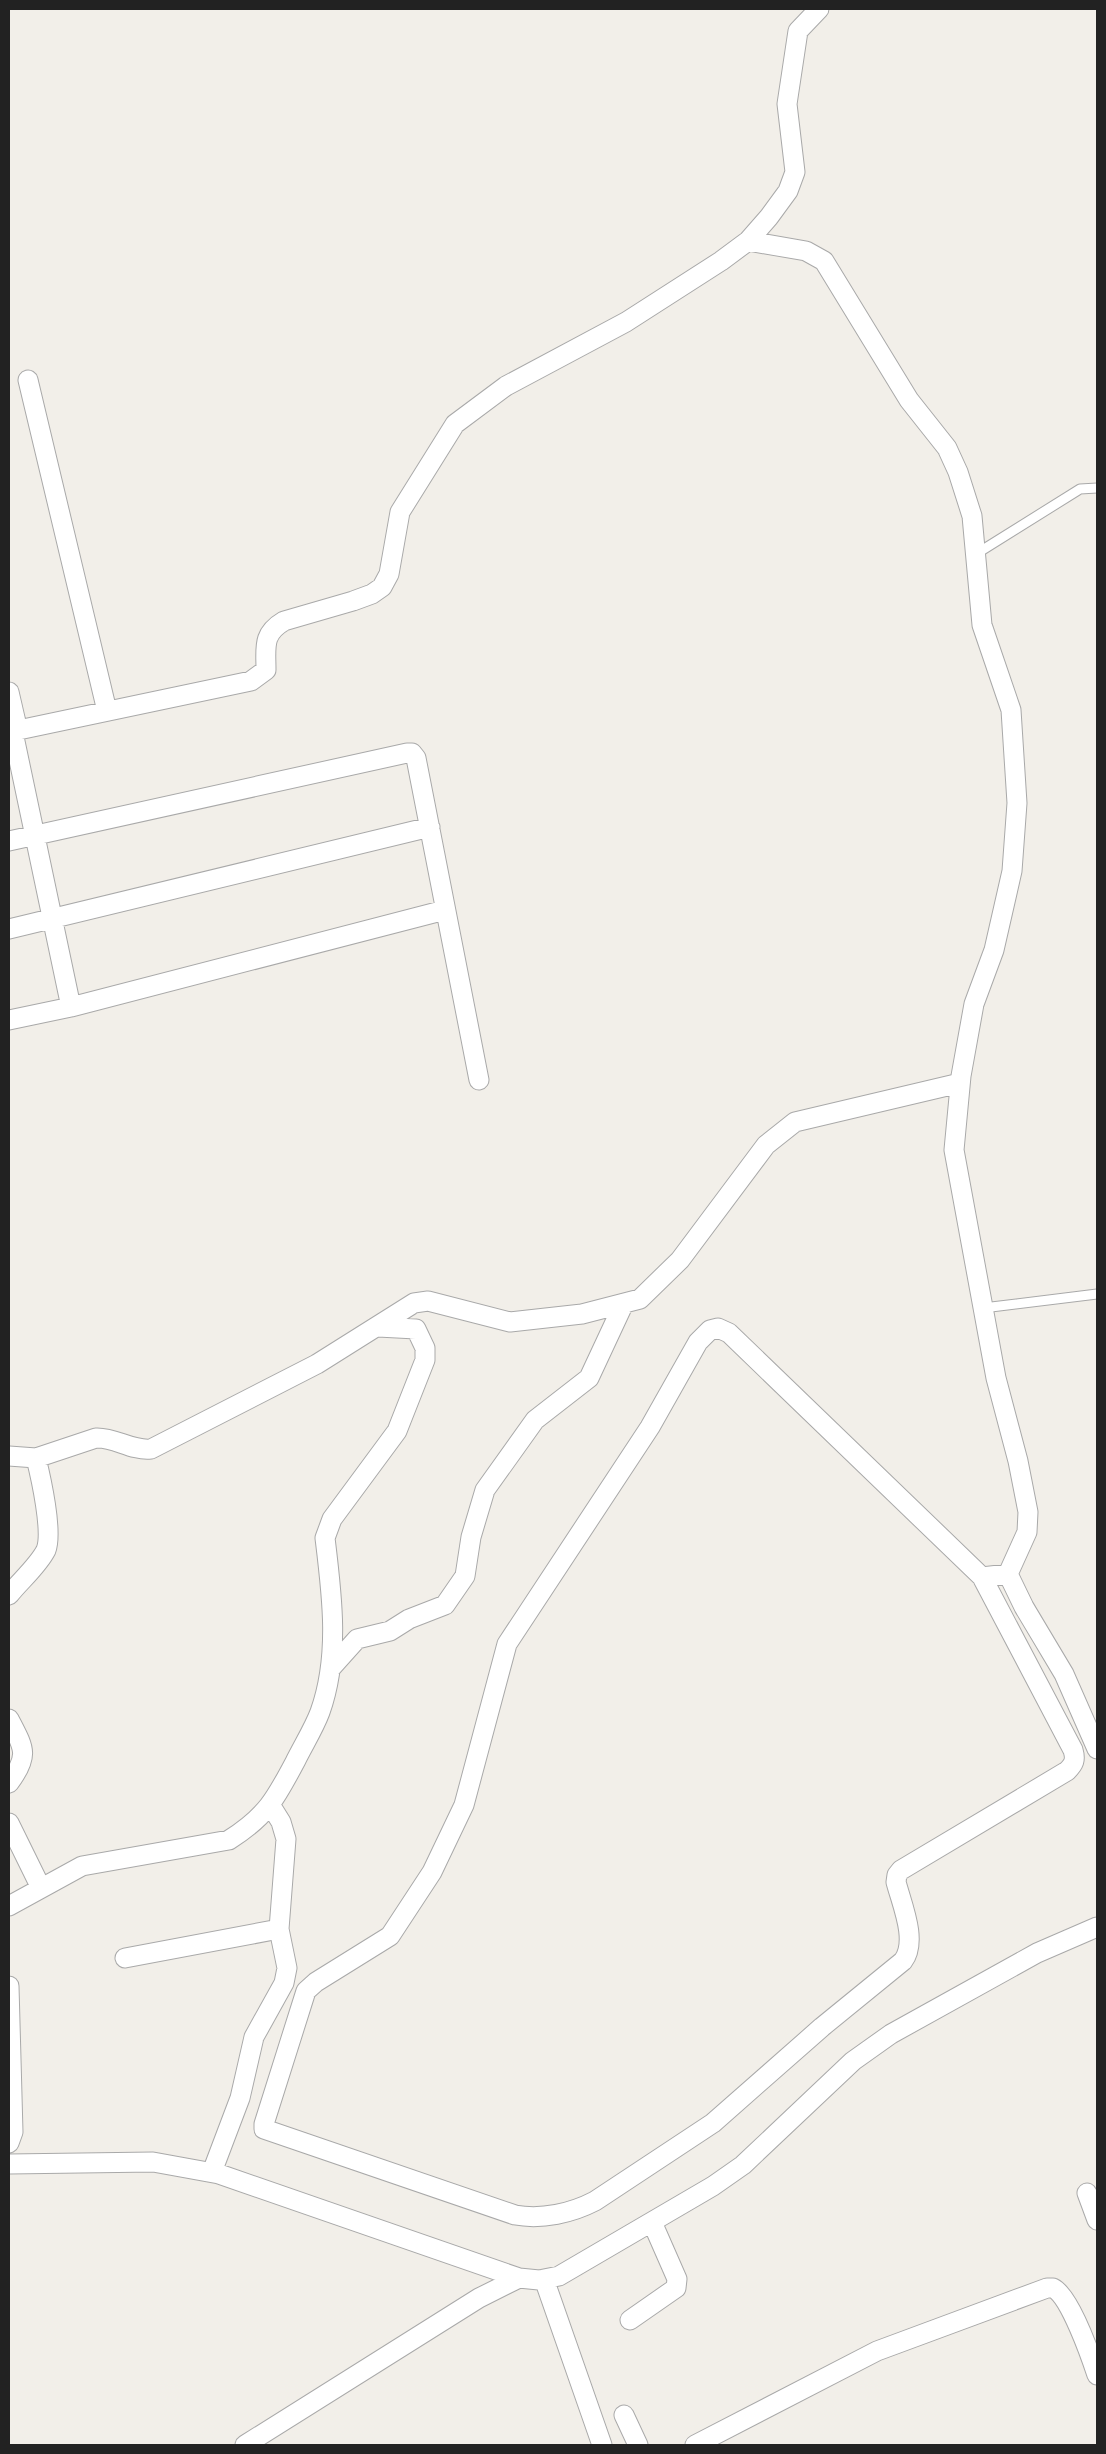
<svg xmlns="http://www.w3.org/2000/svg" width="1106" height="2454" viewBox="0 0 1106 2454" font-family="'Roboto Condensed',sans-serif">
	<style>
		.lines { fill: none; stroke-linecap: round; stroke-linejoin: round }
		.service-casing { stroke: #a9a9a9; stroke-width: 11 }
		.minor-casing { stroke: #a9a9a9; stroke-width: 21 }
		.service { stroke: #fff; stroke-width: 9 }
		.minor { stroke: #fff; stroke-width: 19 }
	</style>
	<rect width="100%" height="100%" fill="#f2efe9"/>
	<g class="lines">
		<defs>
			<path id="service" d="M976,554L1080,489L1097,488
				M983,1308L1097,1294"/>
			<path id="minor" d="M748,241L806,251L824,261L909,400L947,448L958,472L972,516L982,625L1011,710L1017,803L1012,871L994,950L974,1004L961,1076L954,1150L996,1378L1018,1461L1028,1512L1027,1532L1008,1574L1024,1607L1064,1674L1097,1749
				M28,380L107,711
				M9,692L18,731
				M9,732L251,681L266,670C266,647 262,634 284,621L353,601L372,594L382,587L389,574L400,512L455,424L506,386L626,322L721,261L748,241L769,217L788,191L795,172L787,104L798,31L819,9
				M13,732L71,1007
				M9,841L407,753H412L416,758L479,1080
				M9,929L430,827
				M9,1020L71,1007L445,910
				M9,1456L36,1458L96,1438C115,1437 131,1451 151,1449L317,1364L414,1303L428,1301L510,1322L582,1314L640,1299L680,1260L766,1145L795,1122L960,1083
				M982,1577L1073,1750C1076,1760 1074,1764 1067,1771L901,1870L897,1875L896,1882C902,1905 918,1941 903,1961L822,2027L713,2123L595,2201C572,2213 542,2220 515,2215L264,2129V2124L306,1991L316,1982L390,1936L432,1872L464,1805L507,1644L650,1427L698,1342L710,1330L718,1328L729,1333L982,1577L1008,1574
				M9,1595C20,1581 38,1566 46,1550C53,1532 41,1478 36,1458
				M331,1668L357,1639L390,1631L409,1619L445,1605L465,1576L471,1537L485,1490L535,1420L589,1378L624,1303
				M9,1719C24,1748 30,1755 9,1783
				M9,1823L41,1888
				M9,1906L82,1866L229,1840C267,1816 276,1798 296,1760C304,1744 314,1728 320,1712C340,1656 332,1595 325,1538L332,1519L397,1431L425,1360V1348L416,1329L378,1327
				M125,1958L279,1929
				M9,1986L13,2132L9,2143
				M9,2164L153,2162L219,2174L519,2278L539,2280L559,2276L713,2186L743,2165L853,2061L891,2034L1037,1953L1097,1927
				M212,2172L240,2098L254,2037L284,1983L287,1968L279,1929L286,1839L281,1822L271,1806
				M1087,2193L1097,2220
				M544,2279L602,2445
				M630,2320L676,2288L677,2279L652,2222
				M624,2415L638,2445
				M245,2445L479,2298L519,2278
				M695,2445L877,2351L1047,2288H1053C1070,2296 1091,2357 1097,2375"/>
		</defs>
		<use href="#service" class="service-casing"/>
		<use href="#minor" class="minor-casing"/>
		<use href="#service" class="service"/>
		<use href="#minor" class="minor"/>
	</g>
	<rect width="1106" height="2454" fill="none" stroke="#222222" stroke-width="20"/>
</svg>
